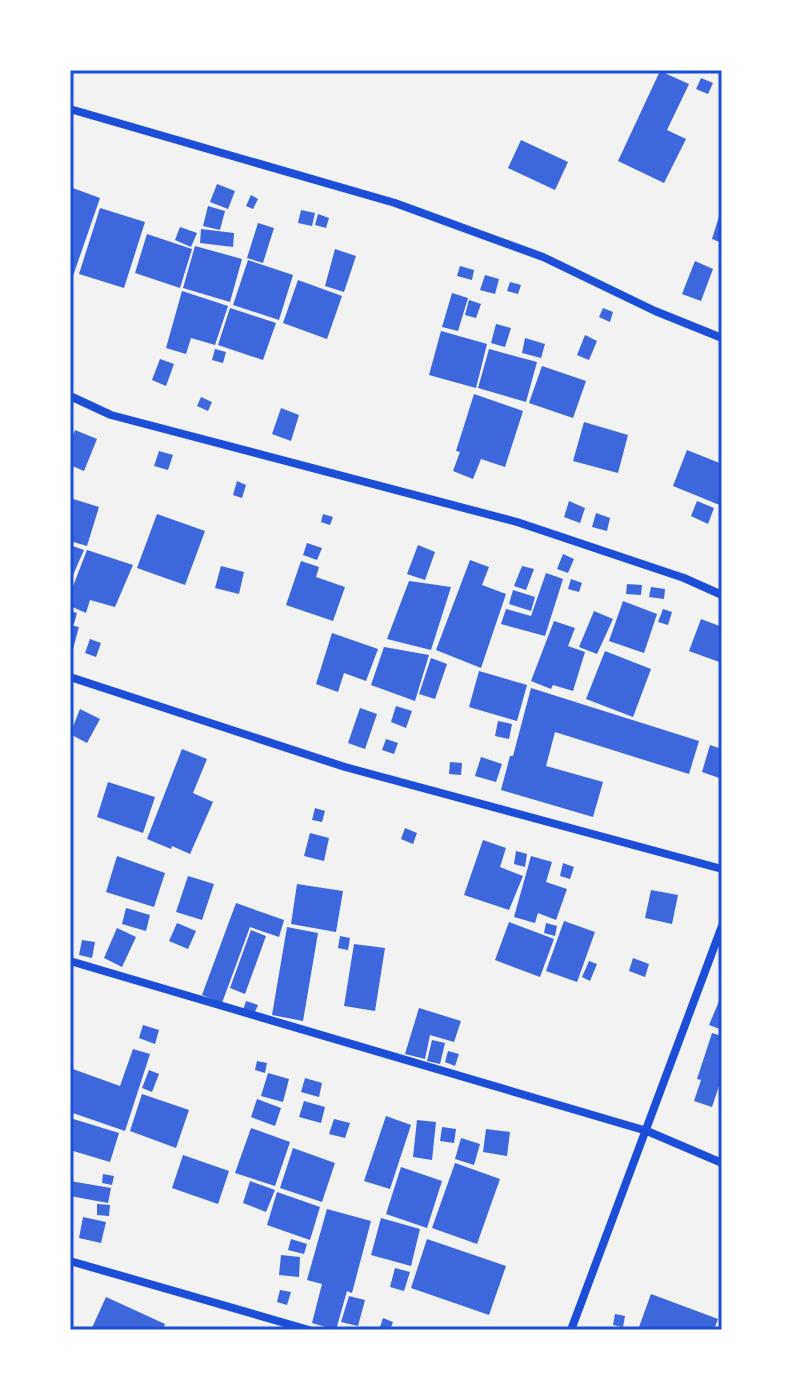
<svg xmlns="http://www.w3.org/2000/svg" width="792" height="1400" viewBox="0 0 792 1400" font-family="Mulish,sans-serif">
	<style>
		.building { fill: #3d67dc }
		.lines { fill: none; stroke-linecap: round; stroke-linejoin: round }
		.minor { stroke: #1d4ed8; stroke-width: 8 }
		.neatline { fill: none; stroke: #1d4ed8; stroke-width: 3 }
	</style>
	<rect width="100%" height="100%" fill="#f2f2f2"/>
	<path class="building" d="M660,71L689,84L667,130L686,139L664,183L618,161Z
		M701,78L713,83L708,94L696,89Z
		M521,140L568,162L555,190L508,168Z
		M217,184L235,191L228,209L210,202Z
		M70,187L100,198L73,276L70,275Z
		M251,195L258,199L253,209L246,206Z
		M208,206L225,211L220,230L203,226Z
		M100,208L145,222L124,288L79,274Z
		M301,210L315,213L312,226L298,223Z
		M721,210H722V243L712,239Z
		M318,214L329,218L326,228L315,225Z
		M258,223L274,228L263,263L247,258Z
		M180,227L197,233L191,247L175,240Z
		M201,229L234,233L233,247L200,243Z
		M147,234L192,249L180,288L135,273Z
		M195,246L242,259L230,302L183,288Z
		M335,249L356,256L344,292L325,286Z
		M248,260L293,275L279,320L233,305Z
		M695,261L713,269L701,301L682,294Z
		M460,266L474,270L472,280L457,276Z
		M485,275L499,279L495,294L480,290Z
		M298,280L342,296L327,339L283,323Z
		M510,282L521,285L518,294L507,291Z
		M182,291L228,306L215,345L191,338L186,354L166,348Z
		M452,293L468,298L458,331L442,327Z
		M469,300L481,304L476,318L465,315Z
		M230,308L276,323L263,360L218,345Z
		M603,308L613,312L610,322L599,317Z
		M496,324L511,328L505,347L491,343Z
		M441,331L487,344L476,388L429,375Z
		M585,335L597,341L589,360L577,355Z
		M525,338L545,344L541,358L522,353Z
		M215,349L226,352L223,363L212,360Z
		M489,349L537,362L526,402L478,388Z
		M160,359L174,364L166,386L152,380Z
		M542,366L586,381L573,418L529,403Z
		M474,394L523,411L505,467L481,459L473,479L453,471L460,452L456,451Z
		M201,397L212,402L208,411L197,406Z
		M281,408L299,415L291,441L272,434Z
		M584,422L628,435L618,473L573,461Z
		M75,430L97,439L84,471L70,465V443Z
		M687,450L722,464V506L673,486Z
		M159,451L173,455L168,470L154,466Z
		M237,481L246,485L242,498L233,495Z
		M70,498L99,507L87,546L70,541Z
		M569,501L585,508L580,523L564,517Z
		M697,501L714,508L708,524L691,516Z
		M596,513L610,518L607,531L592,527Z
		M157,514L205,531L185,585L137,568Z
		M323,514L333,517L330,525L321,522Z
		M307,543L322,548L317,560L303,555Z
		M70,545L84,550L70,582Z
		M418,545L435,552L425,580L407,574Z
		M87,550L133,565L115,607L90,600L86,613L70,606V594Z
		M563,554L574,559L568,573L557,569Z
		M470,560L489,567L482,585L506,594L481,668L436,650Z
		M301,561L319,567L316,577L345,587L333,621L286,605Z
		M221,566L244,572L239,594L215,588Z
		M522,566L534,569L526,590L514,586Z
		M546,573L563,579L545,636L501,624L506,609L531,616Z
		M571,579L582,583L579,592L568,589Z
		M409,581L451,587L431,650L387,639Z
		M627,584L642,585L641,595L626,594Z
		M651,587L665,589L664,599L649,597Z
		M513,590L535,597L531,611L509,604Z
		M623,601L657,614L644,653L609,641Z
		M663,609L672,612L668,625L658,622Z
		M70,611L77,613L74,624L70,622Z
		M594,611L613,619L597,654L579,647Z
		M701,619L722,627V663L689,651Z
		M554,621L575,628L568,646L585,652L573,691L553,685L551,689L531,681Z
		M70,625L79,627L73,649L70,648Z
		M332,633L378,649L366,681L344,673L338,692L316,684Z
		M90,639L101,643L96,657L85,653Z
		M384,647L429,655L415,701L371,685Z
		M605,651L651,669L633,717L586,699Z
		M431,658L447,664L435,699L419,694Z
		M479,671L527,685L517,721L469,707Z
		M531,688L699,741L689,774L555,732L546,766L603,782L593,817L501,790L510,756H513Z
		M396,706L412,711L406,728L391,722Z
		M360,708L377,714L365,749L348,743Z
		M80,709L100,719L87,743L70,734Z
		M498,721L512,724L509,739L495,736Z
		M386,739L398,743L394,754L382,750Z
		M710,745L722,749V779L702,772Z
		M182,749L207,759L193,793L213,802L190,854L172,846L171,849L147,839Z
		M481,757L502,764L496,782L475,776Z
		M450,762L462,763L461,775L449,774Z
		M108,782L155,797L143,833L97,817Z
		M315,808L325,811L322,822L312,820Z
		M405,828L417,833L413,844L401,839Z
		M310,833L329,838L324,861L304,856Z
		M483,840L506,848L500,867L523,876L509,910L464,895Z
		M516,851L527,854L525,867L514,864Z
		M117,856L165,873L154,907L106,892Z
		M531,856L552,862L546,882L567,889L556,920L538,913L535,923L514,917Z
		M563,863L574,867L570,879L560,876Z
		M188,876L214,884L202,920L176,912Z
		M297,884L343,891L336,932L291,924Z
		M651,890L678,895L672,924L645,918Z
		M236,903L284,920L279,937L250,927L222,1003L202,995Z
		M126,908L150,915L146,931L122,924Z
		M564,921L595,932L577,982L546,971Z
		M509,922L554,939L540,977L495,960Z
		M177,923L196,931L188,949L169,941Z
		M546,923L557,926L555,936L544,933Z
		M287,927L318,933L303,1021L272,1015Z
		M117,928L136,937L122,967L104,958Z
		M251,930L266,936L245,994L230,988Z
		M340,936L350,938L348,950L338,948Z
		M82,940L95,942L92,958L79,955Z
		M354,944L385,948L375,1011L344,1006Z
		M633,958L649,964L645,977L629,971Z
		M589,961L597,964L590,981L582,977Z
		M722,994V1030L709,1025Z
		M246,1001L258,1005L254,1014L243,1010Z
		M419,1008L461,1021L454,1042L430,1035L425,1059L405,1054Z
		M143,1025L159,1030L155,1044L139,1038Z
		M712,1033L722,1036V1087L719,1086L712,1107L694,1101L701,1080L697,1079Z
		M432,1040L445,1043L440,1064L427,1061Z
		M133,1049L150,1054L125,1131L70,1112V1068L120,1086Z
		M448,1051L459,1054L455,1066L445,1062Z
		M257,1061L267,1063L265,1073L255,1070Z
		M149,1070L159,1074L152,1092L142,1088Z
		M268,1073L289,1079L283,1102L261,1096Z
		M305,1078L322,1083L319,1097L301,1092Z
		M142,1094L189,1110L176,1148L130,1131Z
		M257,1099L281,1108L275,1126L251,1117Z
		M304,1101L325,1107L321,1123L299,1117Z
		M386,1116L411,1125L390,1189L364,1181Z
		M70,1118L119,1133L110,1162L70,1150Z
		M334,1119L350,1123L345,1138L329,1134Z
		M417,1120L436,1122L432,1160L413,1157Z
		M442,1127L456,1129L454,1143L440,1141Z
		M251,1128L290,1142L275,1186L235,1173Z
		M486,1129L510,1132L507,1156L483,1152Z
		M461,1138L480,1144L474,1165L455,1159Z
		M293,1148L335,1163L322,1202L280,1188Z
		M183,1155L229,1171L218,1204L172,1188Z
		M455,1163L500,1179L477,1244L432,1228Z
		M401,1167L442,1181L427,1228L386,1214Z
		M103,1174L114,1176L112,1185L102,1183Z
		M70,1181L111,1188L108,1203L70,1196Z
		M250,1181L275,1190L266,1212L243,1203Z
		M277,1192L320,1207L310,1240L267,1225Z
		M97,1204L110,1205L109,1216L97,1215Z
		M327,1209L371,1221L352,1293L347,1291L336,1330L312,1323L322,1284L307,1280Z
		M83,1217L106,1222L101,1243L79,1238Z
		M381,1218L420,1229L411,1266L371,1255Z
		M291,1239L307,1244L304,1254L288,1250Z
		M427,1239L506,1266L489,1315L411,1288Z
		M281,1255L300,1257L299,1277L279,1275Z
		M395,1268L410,1272L404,1291L390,1287Z
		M280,1290L291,1292L287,1305L277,1302Z
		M651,1294L718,1319L714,1330H647L639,1327Z
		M349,1296L365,1300L358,1326L341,1322Z
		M106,1297L165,1324L163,1330H91Z
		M615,1314L625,1316L623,1327L613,1325Z
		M383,1318L393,1322L390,1330H379Z"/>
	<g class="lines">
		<path class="minor" d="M70,109L395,203L543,257L655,311L722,338
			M70,396L111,415L517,522L684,578L722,595
			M70,677L345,767L722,869
			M70,961L647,1131L722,1163
			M70,1261L309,1330
			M571,1330L722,926"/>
	</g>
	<rect width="792" height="1400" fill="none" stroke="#ffffff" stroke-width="144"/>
	<rect x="72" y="72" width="648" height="1256" class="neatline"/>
</svg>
